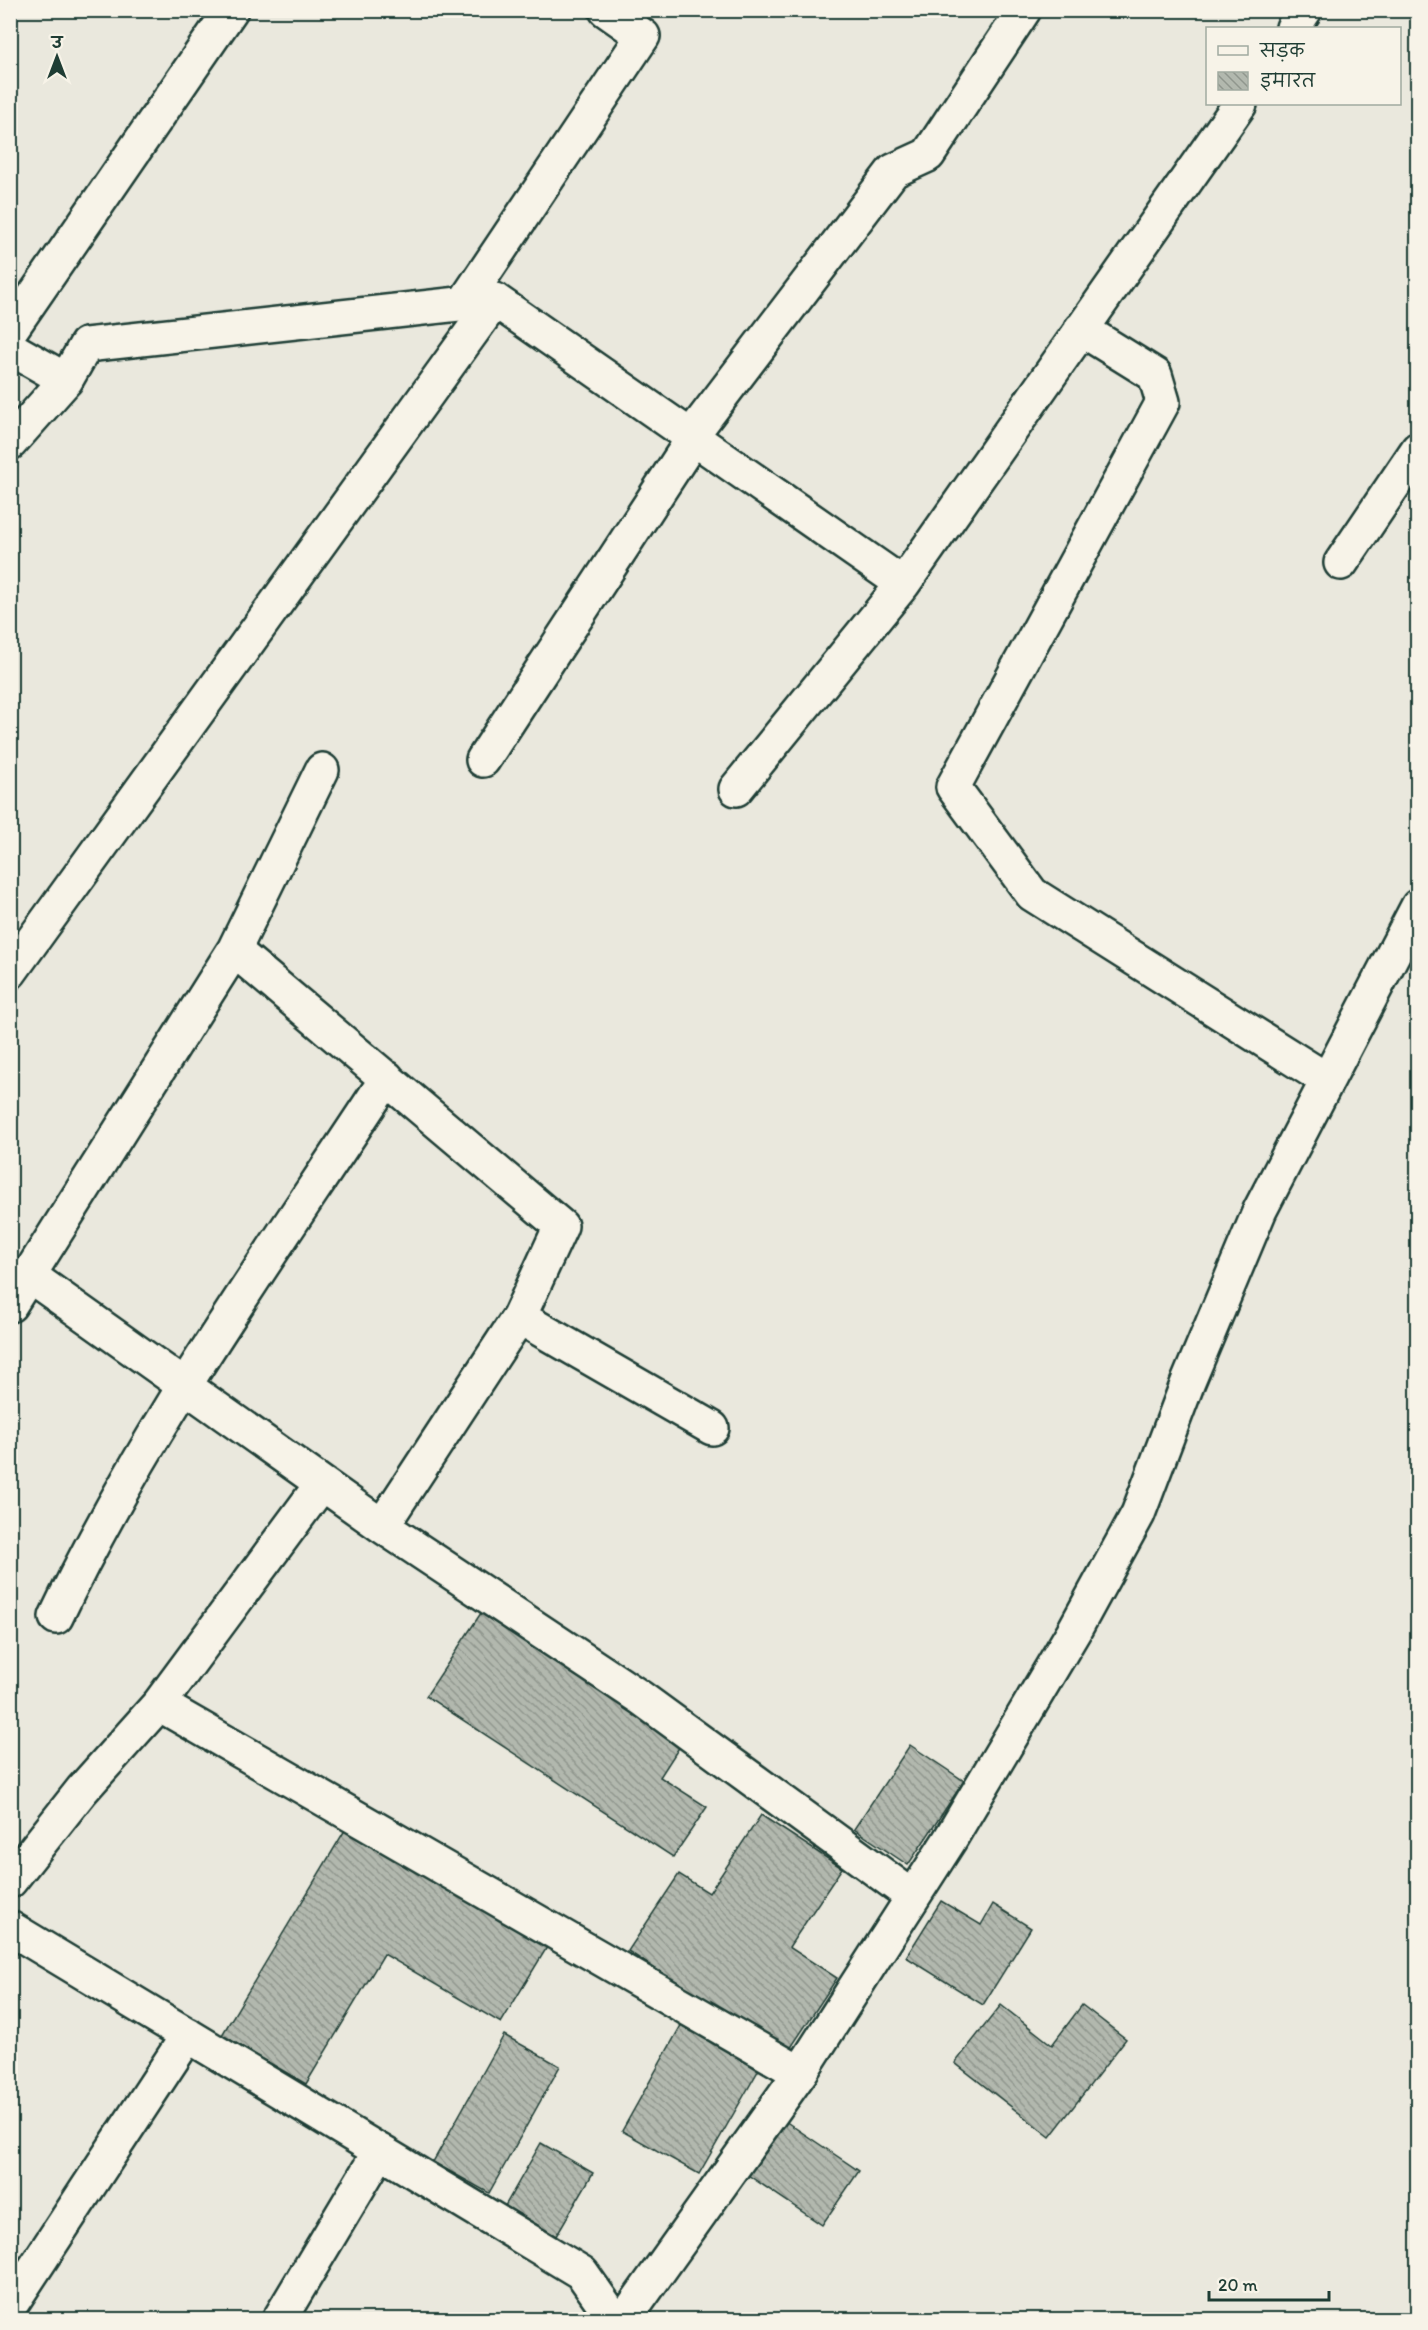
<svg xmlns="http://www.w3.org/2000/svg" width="1428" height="2330" viewBox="0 0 1428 2330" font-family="Itim,'Playpen Sans Deva',sans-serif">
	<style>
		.building { fill: url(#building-back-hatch); stroke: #1f3d34; stroke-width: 1.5 }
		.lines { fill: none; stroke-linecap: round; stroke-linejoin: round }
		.street-casing { stroke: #1f3d34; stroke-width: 38 }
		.street { stroke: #f7f3e8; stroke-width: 33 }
	</style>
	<defs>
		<pattern id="building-back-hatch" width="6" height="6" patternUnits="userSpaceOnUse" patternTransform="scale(1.5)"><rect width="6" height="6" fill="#b2b8ae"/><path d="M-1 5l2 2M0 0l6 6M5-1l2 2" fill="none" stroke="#90978e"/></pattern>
	</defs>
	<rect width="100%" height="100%" fill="#eae8dd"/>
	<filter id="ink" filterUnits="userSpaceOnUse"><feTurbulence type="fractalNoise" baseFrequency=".0167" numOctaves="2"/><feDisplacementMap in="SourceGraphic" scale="12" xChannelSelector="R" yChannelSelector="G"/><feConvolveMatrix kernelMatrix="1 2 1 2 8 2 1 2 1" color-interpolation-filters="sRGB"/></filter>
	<g filter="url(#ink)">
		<path class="building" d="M481,1613L682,1743L660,1777L707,1807L673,1857L426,1696Z
			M910,1745L964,1781L908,1865L854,1829Z
			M761,1815L842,1868L789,1947L837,1978L786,2055L628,1951L679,1874L709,1893Z
			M351,1820L552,1939L501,2023L384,1954L306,2084L222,2035Z
			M941,1901L981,1925L993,1904L1031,1928L983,2005L906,1957Z
			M1001,2005L1052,2045L1082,2005L1126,2039L1050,2137L955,2063Z
			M684,2020L762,2064L699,2174L622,2131Z
			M504,2035L560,2066L489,2193L433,2162Z
			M785,2121L859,2171L822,2225L748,2175Z
			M541,2143L593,2173L556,2236L505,2206Z"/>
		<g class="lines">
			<defs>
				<path id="street" d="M1293,28L1305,10
					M464,303L643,36L606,10
					M1081,329L1155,375L1163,402L953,787L1032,894L1327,1080
					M10,331L231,10
					M10,348L66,380
					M10,443L66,380L86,345L495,300L903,584L1240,104
					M1341,563L1418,449
					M483,760L685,451L691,436L893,171L928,155L1024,10
					M736,789L903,584
					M234,950L322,770
					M10,972L495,300
					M30,1276L382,1526
					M10,1305L234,950L561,1226L519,1317
					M712,1428L519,1317L382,1526L641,1698L913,1897
					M56,1617C146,1427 272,1254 387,1078
					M159,1704L321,1485
					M10,1881L82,1790L159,1704L800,2073
					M10,1928L582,2273L615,2320
					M10,2306L188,2035
					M279,2320L380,2151
					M624,2320L800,2073L949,1841L1075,1629L1138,1514L1188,1382L1260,1210L1418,906"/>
			</defs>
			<use href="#street" class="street-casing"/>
			<use href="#street" class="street"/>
		</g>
	</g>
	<rect width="1428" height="2330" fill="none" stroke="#f7f3e8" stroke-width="36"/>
	<rect x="18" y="18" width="1392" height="2294" fill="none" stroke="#1f3d34" stroke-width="2" filter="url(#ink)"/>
	<rect x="1206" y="27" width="195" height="78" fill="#f7f3e8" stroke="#a1aaa0" stroke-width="1.5"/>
	<rect x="1218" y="46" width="30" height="9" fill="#f7f3e8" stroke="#a1aaa0" stroke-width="1.5"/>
	<text x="1260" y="57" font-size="18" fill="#1f3d34">सड़क</text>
	<rect x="1218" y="72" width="30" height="18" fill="url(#building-back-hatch)" stroke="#a1aaa0" stroke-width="1.5"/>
	<text x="1260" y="87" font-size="18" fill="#1f3d34">इमारत</text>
	<g transform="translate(57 57)" stroke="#f7f3e8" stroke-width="4.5" paint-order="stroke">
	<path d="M0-4.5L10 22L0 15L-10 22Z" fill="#1f3d34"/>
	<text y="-9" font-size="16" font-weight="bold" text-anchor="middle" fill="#1f3d34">उ</text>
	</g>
	<path d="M1209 2291v9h120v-9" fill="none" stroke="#1f3d34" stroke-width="3"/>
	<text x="1218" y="2291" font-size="18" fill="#1f3d34" stroke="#f7f3e8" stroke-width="4.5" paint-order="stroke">20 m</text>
</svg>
